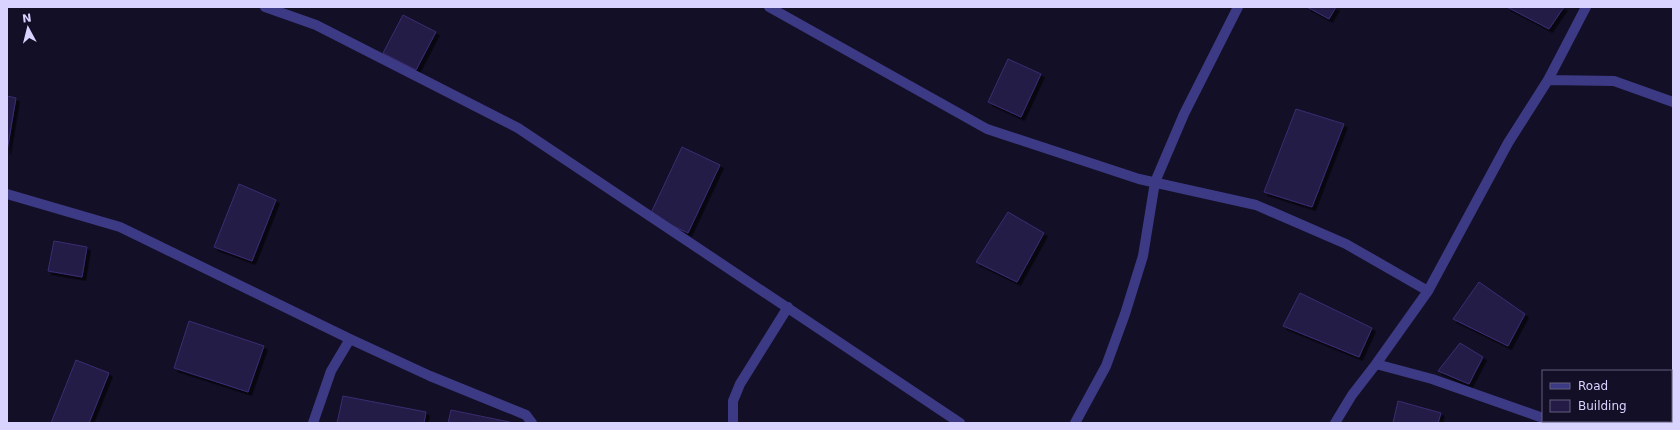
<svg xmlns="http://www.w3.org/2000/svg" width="1680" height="430" viewBox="0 0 1680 430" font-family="'DejaVu Sans',sans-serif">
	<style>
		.building { fill: #241b47; stroke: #3b2d73; filter: url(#shadow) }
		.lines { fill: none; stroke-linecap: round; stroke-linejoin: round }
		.minor { stroke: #3d3a85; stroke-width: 10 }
	</style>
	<defs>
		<filter id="shadow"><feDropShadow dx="3.5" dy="3.5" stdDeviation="0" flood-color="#0009"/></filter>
	</defs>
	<rect width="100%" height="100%" fill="#130f26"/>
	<path class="building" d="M1307,7H1336L1329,19Z
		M1507,7H1564L1549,29Z
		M403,15L436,32L416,70L383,53Z
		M1008,59L1041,74L1021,117L988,102Z
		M7,96L16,98L7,151Z
		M1296,109L1344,124L1312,207L1264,192Z
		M682,147L720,165L688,233L650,215Z
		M239,184L276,200L252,261L214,247Z
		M1008,212L1044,233L1017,282L976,262Z
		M54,241L87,247L82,277L48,271Z
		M1479,282L1525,314L1508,346L1453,319Z
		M1300,293L1372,328L1359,357L1283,326Z
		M189,321L264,346L248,392L174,368Z
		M1460,343L1483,357L1469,384L1438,371Z
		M76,360L109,373L89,423H51Z
		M343,396L426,412L424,423H337Z
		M1398,401L1441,413L1438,423H1393Z
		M451,410L514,423H448Z"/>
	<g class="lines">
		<path class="minor" d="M265,7L316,25L518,128L960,423
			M769,7L987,129L1139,179L1256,205L1346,244L1428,291
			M1548,80L1614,81L1673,102
			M7,194L120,227L350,339L430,376L526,415L532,423
			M1376,364L1432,379L1543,418
			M1553,421L1558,423
			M313,423L331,371L350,339
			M733,423V401L740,384L788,307
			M1075,423L1106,366L1125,314L1143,256L1155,182L1184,114L1238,7
			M1335,423L1352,395L1376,364L1428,291L1508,143L1548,80L1586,7"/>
	</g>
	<rect width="1680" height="430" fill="none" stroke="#d9d4ff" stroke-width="16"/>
	<rect x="1542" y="370" width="130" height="52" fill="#130f26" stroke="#625e7d"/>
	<rect x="1550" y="383" width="20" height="6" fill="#3d3a85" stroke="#625e7d"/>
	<text x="1578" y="390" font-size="12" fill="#d9d4ff">Road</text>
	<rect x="1550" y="400" width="20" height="12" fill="#241b47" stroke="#625e7d"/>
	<text x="1578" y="410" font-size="12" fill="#d9d4ff">Building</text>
	<g transform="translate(28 28) rotate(353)" stroke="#130f26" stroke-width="3" paint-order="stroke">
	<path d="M0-3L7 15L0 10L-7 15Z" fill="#d9d4ff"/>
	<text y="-6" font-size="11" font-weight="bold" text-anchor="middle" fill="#d9d4ff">N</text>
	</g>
</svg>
